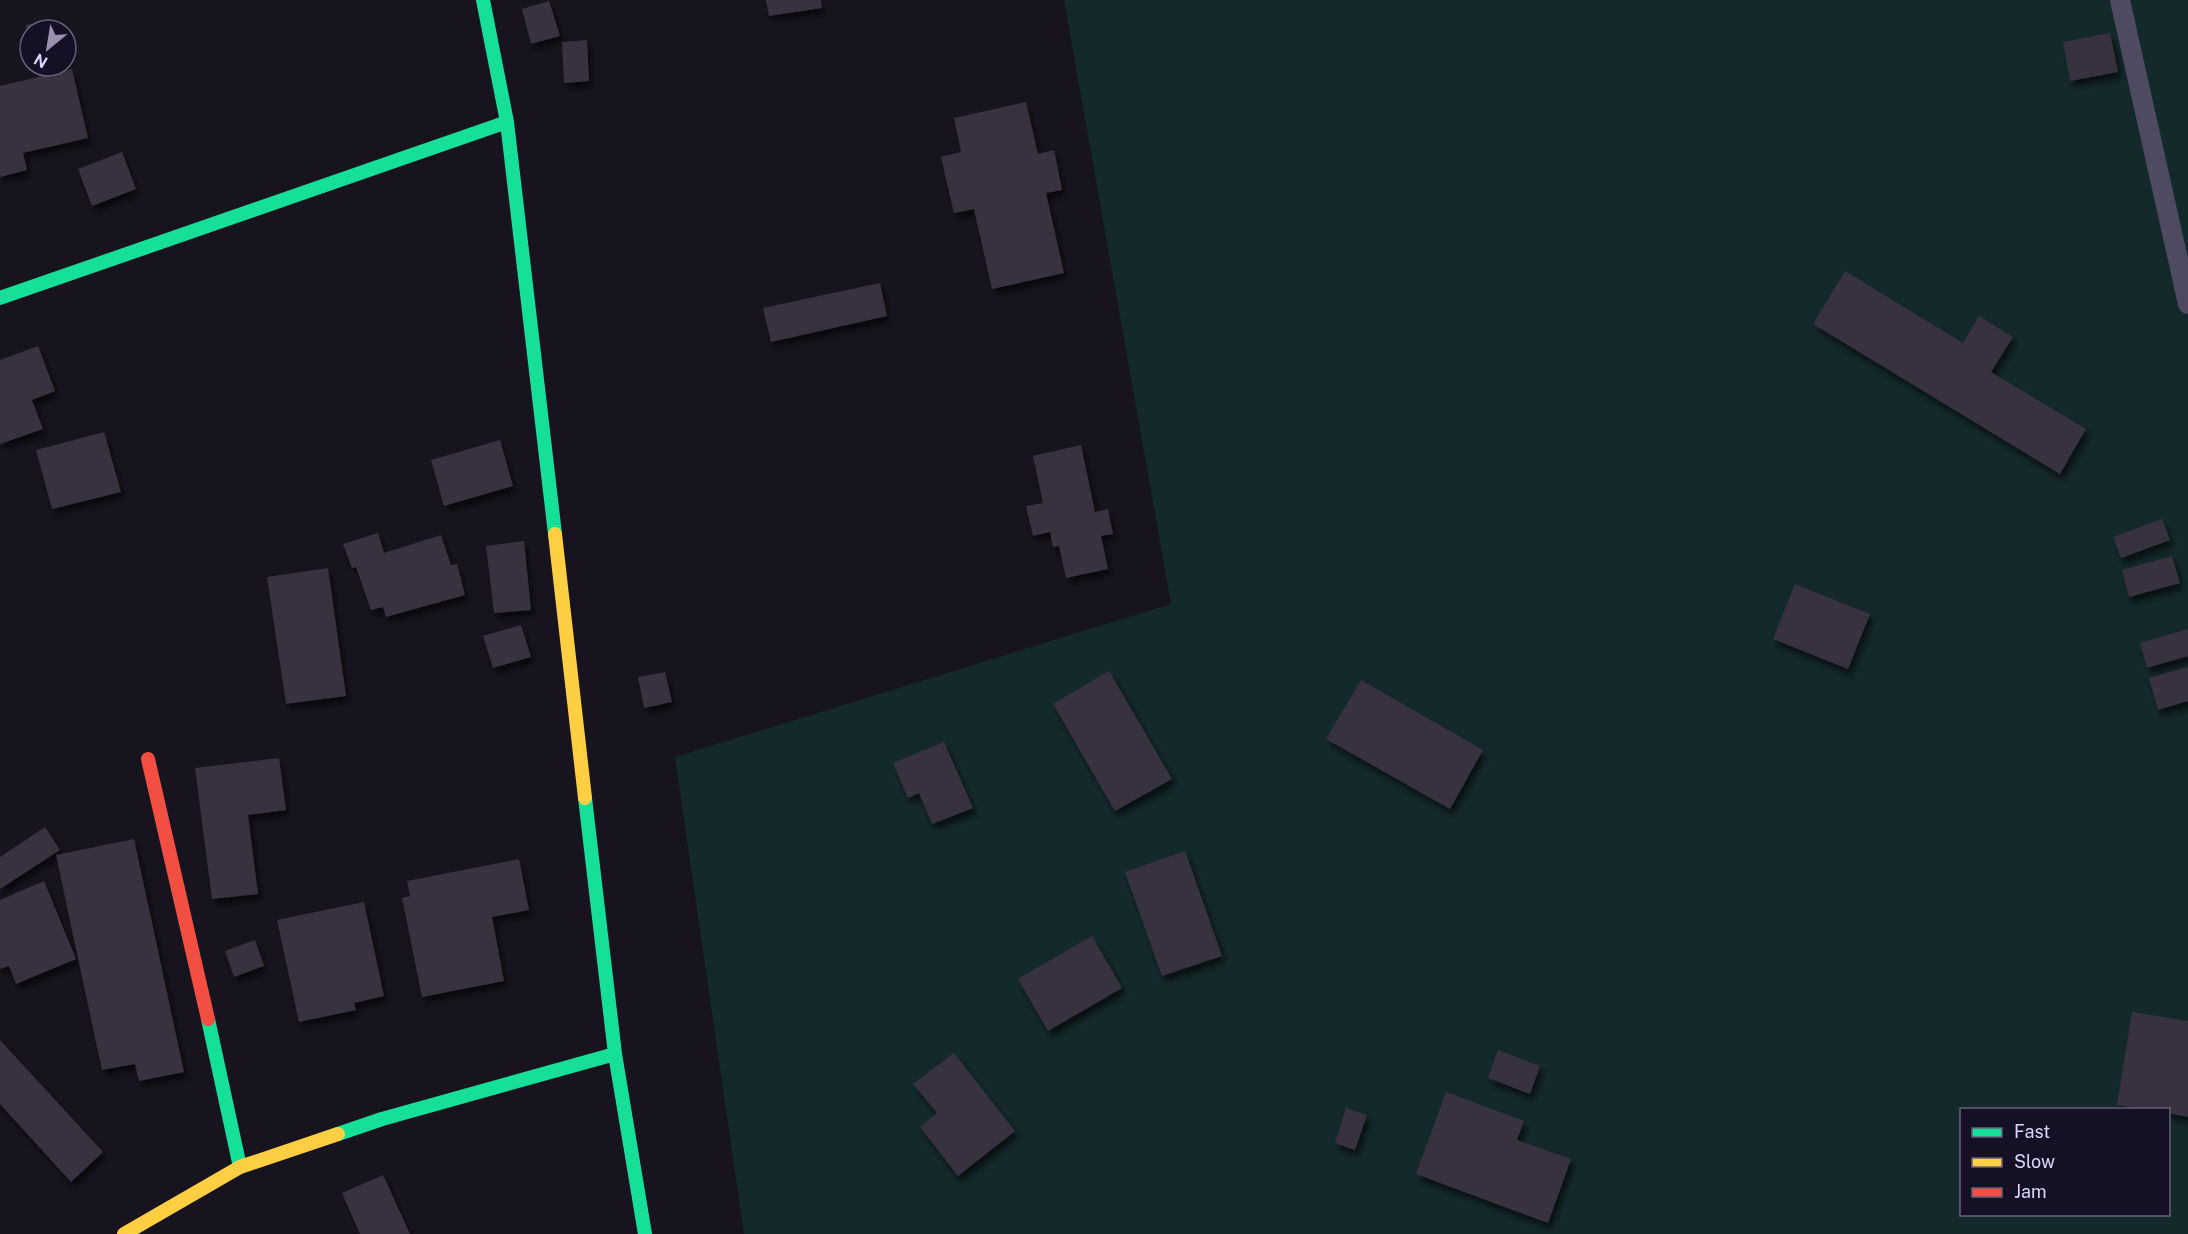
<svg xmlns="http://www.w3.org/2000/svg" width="2188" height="1234" viewBox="0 0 2188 1234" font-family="'Public Sans',sans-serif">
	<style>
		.green { fill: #14292c; fill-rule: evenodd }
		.building { fill: #373241; filter: url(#shadow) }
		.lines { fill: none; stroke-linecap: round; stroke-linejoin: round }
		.lane { stroke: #4e4a60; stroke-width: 20 }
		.fast { stroke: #16e098; stroke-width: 14 }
		.slow { stroke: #ffcf43; stroke-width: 14 }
		.jam { stroke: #f24e42; stroke-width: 14 }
	</style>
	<defs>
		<filter id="shadow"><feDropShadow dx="3.5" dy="6" stdDeviation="3" flood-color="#0009"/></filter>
	</defs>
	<rect width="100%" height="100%" fill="#18141f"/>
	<path class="green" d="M1064,0H2188V1234H744L675,757L1171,604ZM1962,1110H2168V1214H1962Z"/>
	<path class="building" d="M766,0H821L822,8L769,16Z
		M549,1L560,36L531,44L522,9Z
		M52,20L53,30H30L29,42L26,25Z
		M2110,33L2118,72L2070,81L2063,42Z
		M587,40L589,81L564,83L562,42Z
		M72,69L88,138L23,153L27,170L0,177V86Z
		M1026,102L1038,154L1054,150L1062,190L1046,193L1064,273L992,289L974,209L954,213L941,157L961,152L954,118Z
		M122,152L136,189L92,206L78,169Z
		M1845,271L1963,343L1979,316L2013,337L1991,372L2086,429L2060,474L1813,324Z
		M880,283L887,316L771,342L763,308Z
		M38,346L55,391L32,400L43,429L0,444V360Z
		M104,432L121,492L52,509L36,450Z
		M500,440L513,486L444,506L431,460Z
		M1081,445L1095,512L1108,509L1113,534L1101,536L1108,569L1066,578L1059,546L1053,547L1050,532L1033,536L1026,506L1043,503L1033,456Z
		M2162,519L2170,540L2121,558L2113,537Z
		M378,533L384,553L441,535L451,565L457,564L465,595L386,617L383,607L371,610L356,567L352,568L343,544Z
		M524,541L531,610L494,613L486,546Z
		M2172,556L2180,583L2129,597L2122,570Z
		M328,568L346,696L286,704L267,577Z
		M1795,584L1870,614L1848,669L1773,639Z
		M521,625L531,657L493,668L483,636Z
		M2188,629V656L2147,668L2140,643Z
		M2188,667V701L2158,710L2149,678Z
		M1109,671L1172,779L1115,811L1053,704Z
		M665,672L672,702L644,708L638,677Z
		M1361,680L1483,750L1450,809L1326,739Z
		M944,742L973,808L932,824L919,793L908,798L893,763Z
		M279,758L286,810L248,815L258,894L212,899L195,768Z
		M45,827L60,850L0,889V857Z
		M134,839L184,1072L139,1081L135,1064L102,1070L56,855Z
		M1185,851L1222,956L1162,976L1125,872Z
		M519,859L529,910L492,917L504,981L422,997L402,898L410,896L407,881Z
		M44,881L76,959L16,984L9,966L0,969V900Z
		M364,902L384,996L354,1003L356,1010L299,1022L277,920Z
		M1092,936L1122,988L1048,1031L1018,979Z
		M255,940L264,966L234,977L225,951Z
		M2132,1012L2188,1021V1117L2168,1113V1110H2146L2117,1105Z
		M0,1040L103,1152L71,1182L0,1104Z
		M1498,1050L1540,1066L1530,1094L1488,1078Z
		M954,1053L1015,1131L958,1176L920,1127L937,1113L913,1084Z
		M1446,1092L1524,1121L1517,1140L1571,1159L1548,1223L1416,1174Z
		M1346,1108L1367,1115L1355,1150L1335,1143Z
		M383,1175L410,1234H360L342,1193Z"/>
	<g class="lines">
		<path class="lane" d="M2120,0L2188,304"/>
		<path class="fast" d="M483,0L507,122L555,534
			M0,298L507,122
			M585,798L615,1054L645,1234
			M208,1019L240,1167
			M338,1134L382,1119L615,1054"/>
		<path class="slow" d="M555,534L585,798
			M124,1234L240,1167L338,1134"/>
		<path class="jam" d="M148,759L208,1019"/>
	</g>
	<rect x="1960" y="1108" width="210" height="108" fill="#161024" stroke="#665f7b" stroke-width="1.5"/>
	<rect x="1972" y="1128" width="30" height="9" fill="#16e098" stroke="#665f7b" stroke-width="1.5"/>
	<text x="2014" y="1138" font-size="18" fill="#ded5fd">Fast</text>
	<rect x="1972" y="1158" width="30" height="9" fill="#ffcf43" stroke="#665f7b" stroke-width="1.5"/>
	<text x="2014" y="1168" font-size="18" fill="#ded5fd">Slow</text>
	<rect x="1972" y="1188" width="30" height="9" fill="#f24e42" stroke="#665f7b" stroke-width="1.5"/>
	<text x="2014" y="1198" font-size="18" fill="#ded5fd">Jam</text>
	<g transform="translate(48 48) rotate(210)"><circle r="28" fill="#161024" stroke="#665f7b" stroke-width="1.5"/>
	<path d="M0-4.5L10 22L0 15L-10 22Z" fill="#9991af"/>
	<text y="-9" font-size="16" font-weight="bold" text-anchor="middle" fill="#ded5fd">N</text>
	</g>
</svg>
